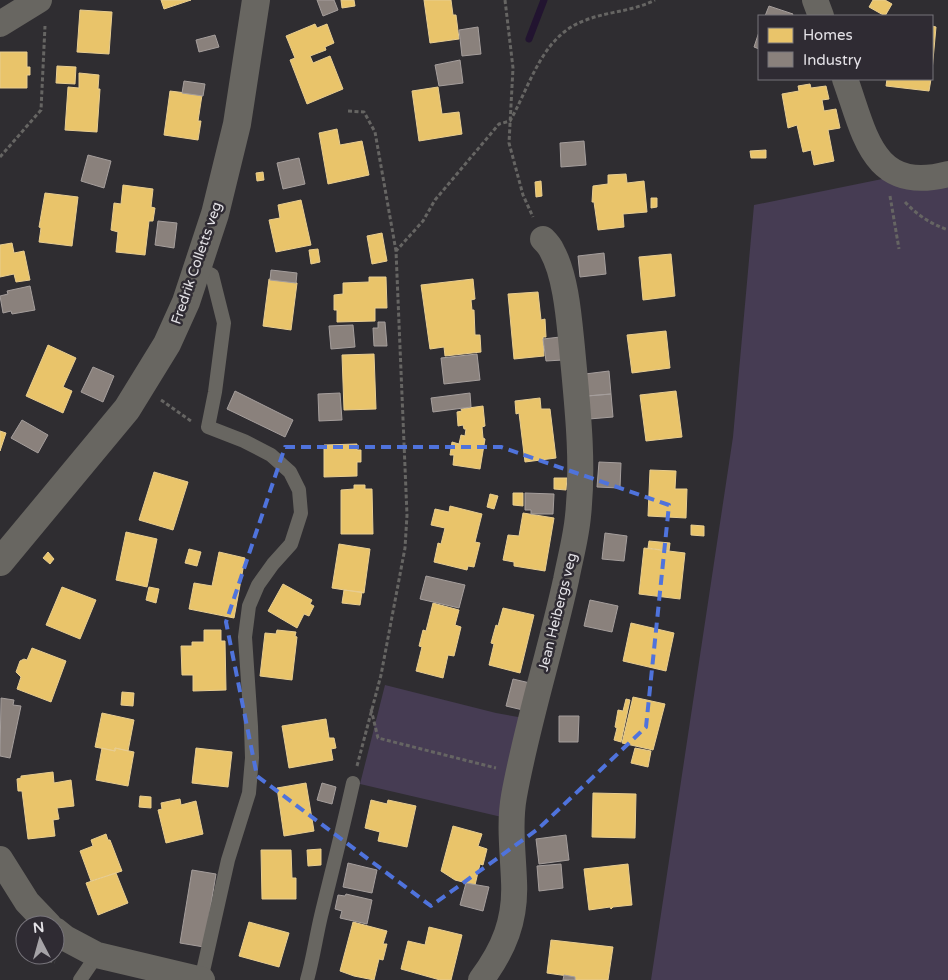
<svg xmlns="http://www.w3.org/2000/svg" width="948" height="980" viewBox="0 0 948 980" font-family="'Varela Round',sans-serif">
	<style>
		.green { fill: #463c53 }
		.homes { fill: #e9c46a; stroke: #e8cd90 }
		.industry { fill: #8a817c; stroke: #a59e9c }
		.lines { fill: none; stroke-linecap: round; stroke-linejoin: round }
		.stream { stroke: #221430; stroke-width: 7 }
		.path { stroke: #666563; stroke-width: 3; stroke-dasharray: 4 2.5; stroke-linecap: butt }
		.service { stroke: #686661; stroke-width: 14 }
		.minor { stroke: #686661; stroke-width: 26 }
		.tertiary { stroke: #686661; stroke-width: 28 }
		.marked { fill: none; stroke: #4f73dc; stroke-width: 4; stroke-dasharray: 10 6; stroke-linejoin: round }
		.labels { text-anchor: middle; stroke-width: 5; stroke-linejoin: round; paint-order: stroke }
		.street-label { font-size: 14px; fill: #e4e2e7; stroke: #2f2b33 }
	</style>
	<rect width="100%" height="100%" fill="#2f2d31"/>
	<path class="green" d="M892,177L948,182V980H651L733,437L754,205Z
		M385,685L496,713L524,718L506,818L360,784Z"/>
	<path class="homes" d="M161,0H191L164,9Z
		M341,0H354L355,6L342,8Z
		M424,0H451L453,15H456L459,39L430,43Z
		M873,0H885L892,4L885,16L869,7Z
		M80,10L112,12L109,54L77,52Z
		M315,24L317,28L327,24L334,43L325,47L326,50L310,56L313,63L330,56L343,89L307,104L290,60L295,58L286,36Z
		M932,26L936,27L932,71Z
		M0,52H27V67H30V75H27V88H0Z
		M57,66L76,67L75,84L56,83Z
		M79,73L99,75L98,89H100L97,132L65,130L68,87L79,88Z
		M887,79H931L929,91L886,86Z
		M810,84L811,88L826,86L829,99L822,100L824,111L836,109L840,128L828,130L834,161L814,165L811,150L803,152L797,125L788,128L782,94L799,91L798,86Z
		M438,87L442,114L459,112L462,134L419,141L412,91Z
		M170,91L202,95L198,121H201L198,140L164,135Z
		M337,129L340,145L362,141L369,175L328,184L319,133Z
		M766,150V158H751L750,151Z
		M263,172L264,180L257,181L256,173Z
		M626,174L627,183L644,181L647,212L623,214L624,227L598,230L594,202H592L593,186L608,184V175Z
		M541,181L542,196L536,197L535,182Z
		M123,185L153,189L151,207L155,208L153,221H149L145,255L116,252L118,232L111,230L114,203L121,204Z
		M45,193L78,197L72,246L39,242L41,228L39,227Z
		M651,198H657V207L651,208Z
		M301,200L311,245L276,252L269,220L280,218L278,205Z
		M382,233L387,261L372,264L367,236Z
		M12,243L14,253L24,251L30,280L16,282L14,274L0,277V245Z
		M318,249L320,262L311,264L309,250Z
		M671,254L675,296L643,300L639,257Z
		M369,277H386L387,308H375V321L337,322V310H334V295L343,294V283L369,282Z
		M269,279L297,283L291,330L263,326Z
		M473,279L475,299L471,300L472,310H474L475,335H480L481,352L445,356L444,347L430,349L421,285Z
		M538,292L541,320L545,319L546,337H543L544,356L514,359L508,294Z
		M666,331L670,368L632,373L627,335Z
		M48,345L76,358L63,387L72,391L63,413L26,396Z
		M374,354L376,409L344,410L342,355Z
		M676,391L682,437L646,441L640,395Z
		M540,398L541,409H550L556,458L525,462L519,413L516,414L515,401Z
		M483,406L485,426L482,427L483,438L485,439L480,469L453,465L454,455H450L452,442L459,444L461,435L465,436L466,429H464L463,425L458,426L457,412L462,411L461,409Z
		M0,431L6,433L0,451Z
		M357,444V450H361V462H357V476L324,477V445Z
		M650,470L676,471L675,489H687L686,518L648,516Z
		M154,472L188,482L173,530L139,520Z
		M554,478H567L566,490L554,489Z
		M354,485H365V489H372L373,534H341V490L354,489Z
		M513,493H523V506L513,505Z
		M490,494L498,496L494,509L487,507Z
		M450,506L482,514L475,542L480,543L474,567L468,566L467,570L434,562L438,543L441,544L445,528L431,525L435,509L449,512Z
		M523,513L554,518L545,571L514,566V562L503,560L508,535L519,536Z
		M691,525L704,526V536L691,535Z
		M126,532L157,539L147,587L116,580Z
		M649,541L670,543L669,551L648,548Z
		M339,544L370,549L364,593L332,588Z
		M644,548L685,553L680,599L639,594Z
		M189,549L201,552L197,566L185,563Z
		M48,552L54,559L50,564L43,558Z
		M219,552L245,558L234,618L189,609L194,583L212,586Z
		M283,584L312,600L310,604L314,606L309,616L304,614L297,628L268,611Z
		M62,587L96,600L80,639L46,625Z
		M149,587L159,589L156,603L146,600Z
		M344,590L362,592L360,605L342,603Z
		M433,603L459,610L455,625L461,627L454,656L448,655L443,678L416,671L422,647L419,646L423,630L426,631Z
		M503,608L534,615L520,673L489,665L494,644L491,643L496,625L498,626Z
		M631,623L674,633L666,671L623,661Z
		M204,630H221V641H225L226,690L193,691V675H182L181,646H192V642H204Z
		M277,630L296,632L295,636L297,637L292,680L260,676L265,633L276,634Z
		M32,648L66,661L51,702L17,689L21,677L16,672L20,661L24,659L27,660Z
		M122,692L134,693L133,706L121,705Z
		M633,697L665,704L653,750L622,743Z
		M626,699L630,700L621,742L614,740L617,728L615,727L618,710L623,711Z
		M102,713L134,720L128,751L115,748V751L95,747Z
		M326,719L329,738H334L336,748L331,749L333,760L289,768L282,726Z
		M102,748L115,751V748L134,752L128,786L96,780Z
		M196,748L232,752L228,787L192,783Z
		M635,748L651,751L648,767L631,763Z
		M53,772L54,783L71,780L74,806L57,808L59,819L53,820L55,836L28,839L22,791H18L17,779L21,778V776Z
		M306,783L314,831L284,836L277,788Z
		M593,793L636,794L635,838L592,837Z
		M140,796L151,797V808L139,807Z
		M180,799L181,805L196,801L203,834L166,843L158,810L162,809L161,803Z
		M371,800L387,804L388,800L416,806L407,847L378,841L380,832L365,828Z
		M453,826L482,834L478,846L487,849L483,865L480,864L475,885L455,880L441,871Z
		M106,834L108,840H110L122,871L91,881L80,851L93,846L91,840Z
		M321,849V865L308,866L307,850Z
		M261,850H291L292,878H296V899H262Z
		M628,864L632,905L613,907L611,909L610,907L589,910L584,869Z
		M116,873L128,903L98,915L86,883Z
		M249,922L289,933L279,967L239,956Z
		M353,922L387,931L383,944H387L383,960L379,959L374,980L354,976L340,971Z
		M429,927L462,935L451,980H440L401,969L408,941L425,945Z
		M551,940L613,947L608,980H575V977L547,973Z"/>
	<path class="industry" d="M317,0H334L338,10L323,16Z
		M769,6L793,14L792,16H765Z
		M478,27L481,54L462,56L459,30Z
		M759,32V49L754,47Z
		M215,35L219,47L199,52L196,40Z
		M460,60L463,83L439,86L435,65Z
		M184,81L205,84L203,96L182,93Z
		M584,141L586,165L561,167L560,143Z
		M88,155L111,161L104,188L81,181Z
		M299,158L305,184L283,189L277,163Z
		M158,221L177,223L174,248L155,245Z
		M604,253L606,274L580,277L578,256Z
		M271,270L297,273L296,283L270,280Z
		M30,286L35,310L12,314L11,311L3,313L0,296L8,294L7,291Z
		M378,322H385L387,346H374L373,328H378Z
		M353,325L355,347L331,349L329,326Z
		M560,337L563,360L546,361L543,339Z
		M477,354L480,380L444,384L441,358Z
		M93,367L114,376L103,402L81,392Z
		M609,371L611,394L587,396L585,374Z
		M235,391L293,420L285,437L227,409Z
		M340,393L342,420L319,421L318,394Z
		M470,393L471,407L433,412L431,398Z
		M611,394L613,417L589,419L587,396Z
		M22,420L48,435L38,453L11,438Z
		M599,462L621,463L620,488L597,487Z
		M525,493L554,494L553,514H531V510H525Z
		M605,533L627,536L624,561L602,559Z
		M426,576L465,585L459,608L420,599Z
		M590,600L618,606L612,632L584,626Z
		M513,679L530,683L523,710L506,706Z
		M1,698L14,700L13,705L21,706L10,758L0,756Z
		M559,716H579L578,742H559Z
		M322,783L336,787L332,804L317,800Z
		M566,835L569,860L539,864L536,839Z
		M348,863L377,870L372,893L343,887Z
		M561,864L563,888L539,891L537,866Z
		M192,870L216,874L204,947L180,943Z
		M466,883L489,887L483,911L460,905Z
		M346,894L372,900L367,924L340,918L342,911L335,909L338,895L345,896Z
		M564,975L575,977V980H563Z"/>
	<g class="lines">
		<path class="stream" d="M529,39L544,0"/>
		<path class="path" d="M505,0L513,68L509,143L523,195L533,217
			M348,111L364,112L375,132L396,251
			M0,157L41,110L45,26
			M890,196L899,249
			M905,202C917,215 931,224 948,230
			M161,400L191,421
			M371,709L378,738L496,768
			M357,766L381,675L405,548L407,515L396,251L423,221L435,200L499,124L510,121C531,84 542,35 586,20C609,11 631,12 655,0
			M37,955L42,959L55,962"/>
		<path class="service" d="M198,268L212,275L224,323L215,392L208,427L244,441L271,455L290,472L299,490L301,513L291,544L273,564L258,585L249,606L245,637L251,726L252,758L249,793L228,860L201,980
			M80,980L97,955
			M307,980C313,959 316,937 321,916C332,871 343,828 353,783"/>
		<path class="minor" d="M815,0L821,16
			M0,24L39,0
			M845,79C865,134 872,194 948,174
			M0,859L27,902L49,925
			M55,930L65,938L97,955L202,980
			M481,980C504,949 516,920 514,881C513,853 509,824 514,796C527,724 550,653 566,580C570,559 576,538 578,516C584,460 577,403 572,348C569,319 566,276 552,251C550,246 546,242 543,239"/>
		<path class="tertiary" d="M0,562L127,409L167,344L186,302L215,214L237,124L256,0"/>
	</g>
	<path class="marked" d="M285,447H501L669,505L646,727L538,829L431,906L257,776L226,622Z"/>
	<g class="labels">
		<g class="street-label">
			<text transform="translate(196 263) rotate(-71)" y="5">Fredrik Colletts veg</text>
			<text transform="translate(557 612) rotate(-76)" y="5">Jean Heibergs veg</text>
		</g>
	</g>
	<rect x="758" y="15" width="175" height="65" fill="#2f2b33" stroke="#77747b"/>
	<rect x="768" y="28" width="25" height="15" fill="#e9c46a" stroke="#77747b"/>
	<text x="803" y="40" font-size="15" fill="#e4e2e7">Homes</text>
	<rect x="768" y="52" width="25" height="15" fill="#8a817c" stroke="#77747b"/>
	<text x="803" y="65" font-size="15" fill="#e4e2e7">Industry</text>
	<g transform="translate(40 940) rotate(354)"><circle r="24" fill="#2f2b33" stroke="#77747b"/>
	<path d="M0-4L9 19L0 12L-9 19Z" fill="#a5a3a7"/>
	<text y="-8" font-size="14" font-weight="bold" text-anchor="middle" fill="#e4e2e7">N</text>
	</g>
</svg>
